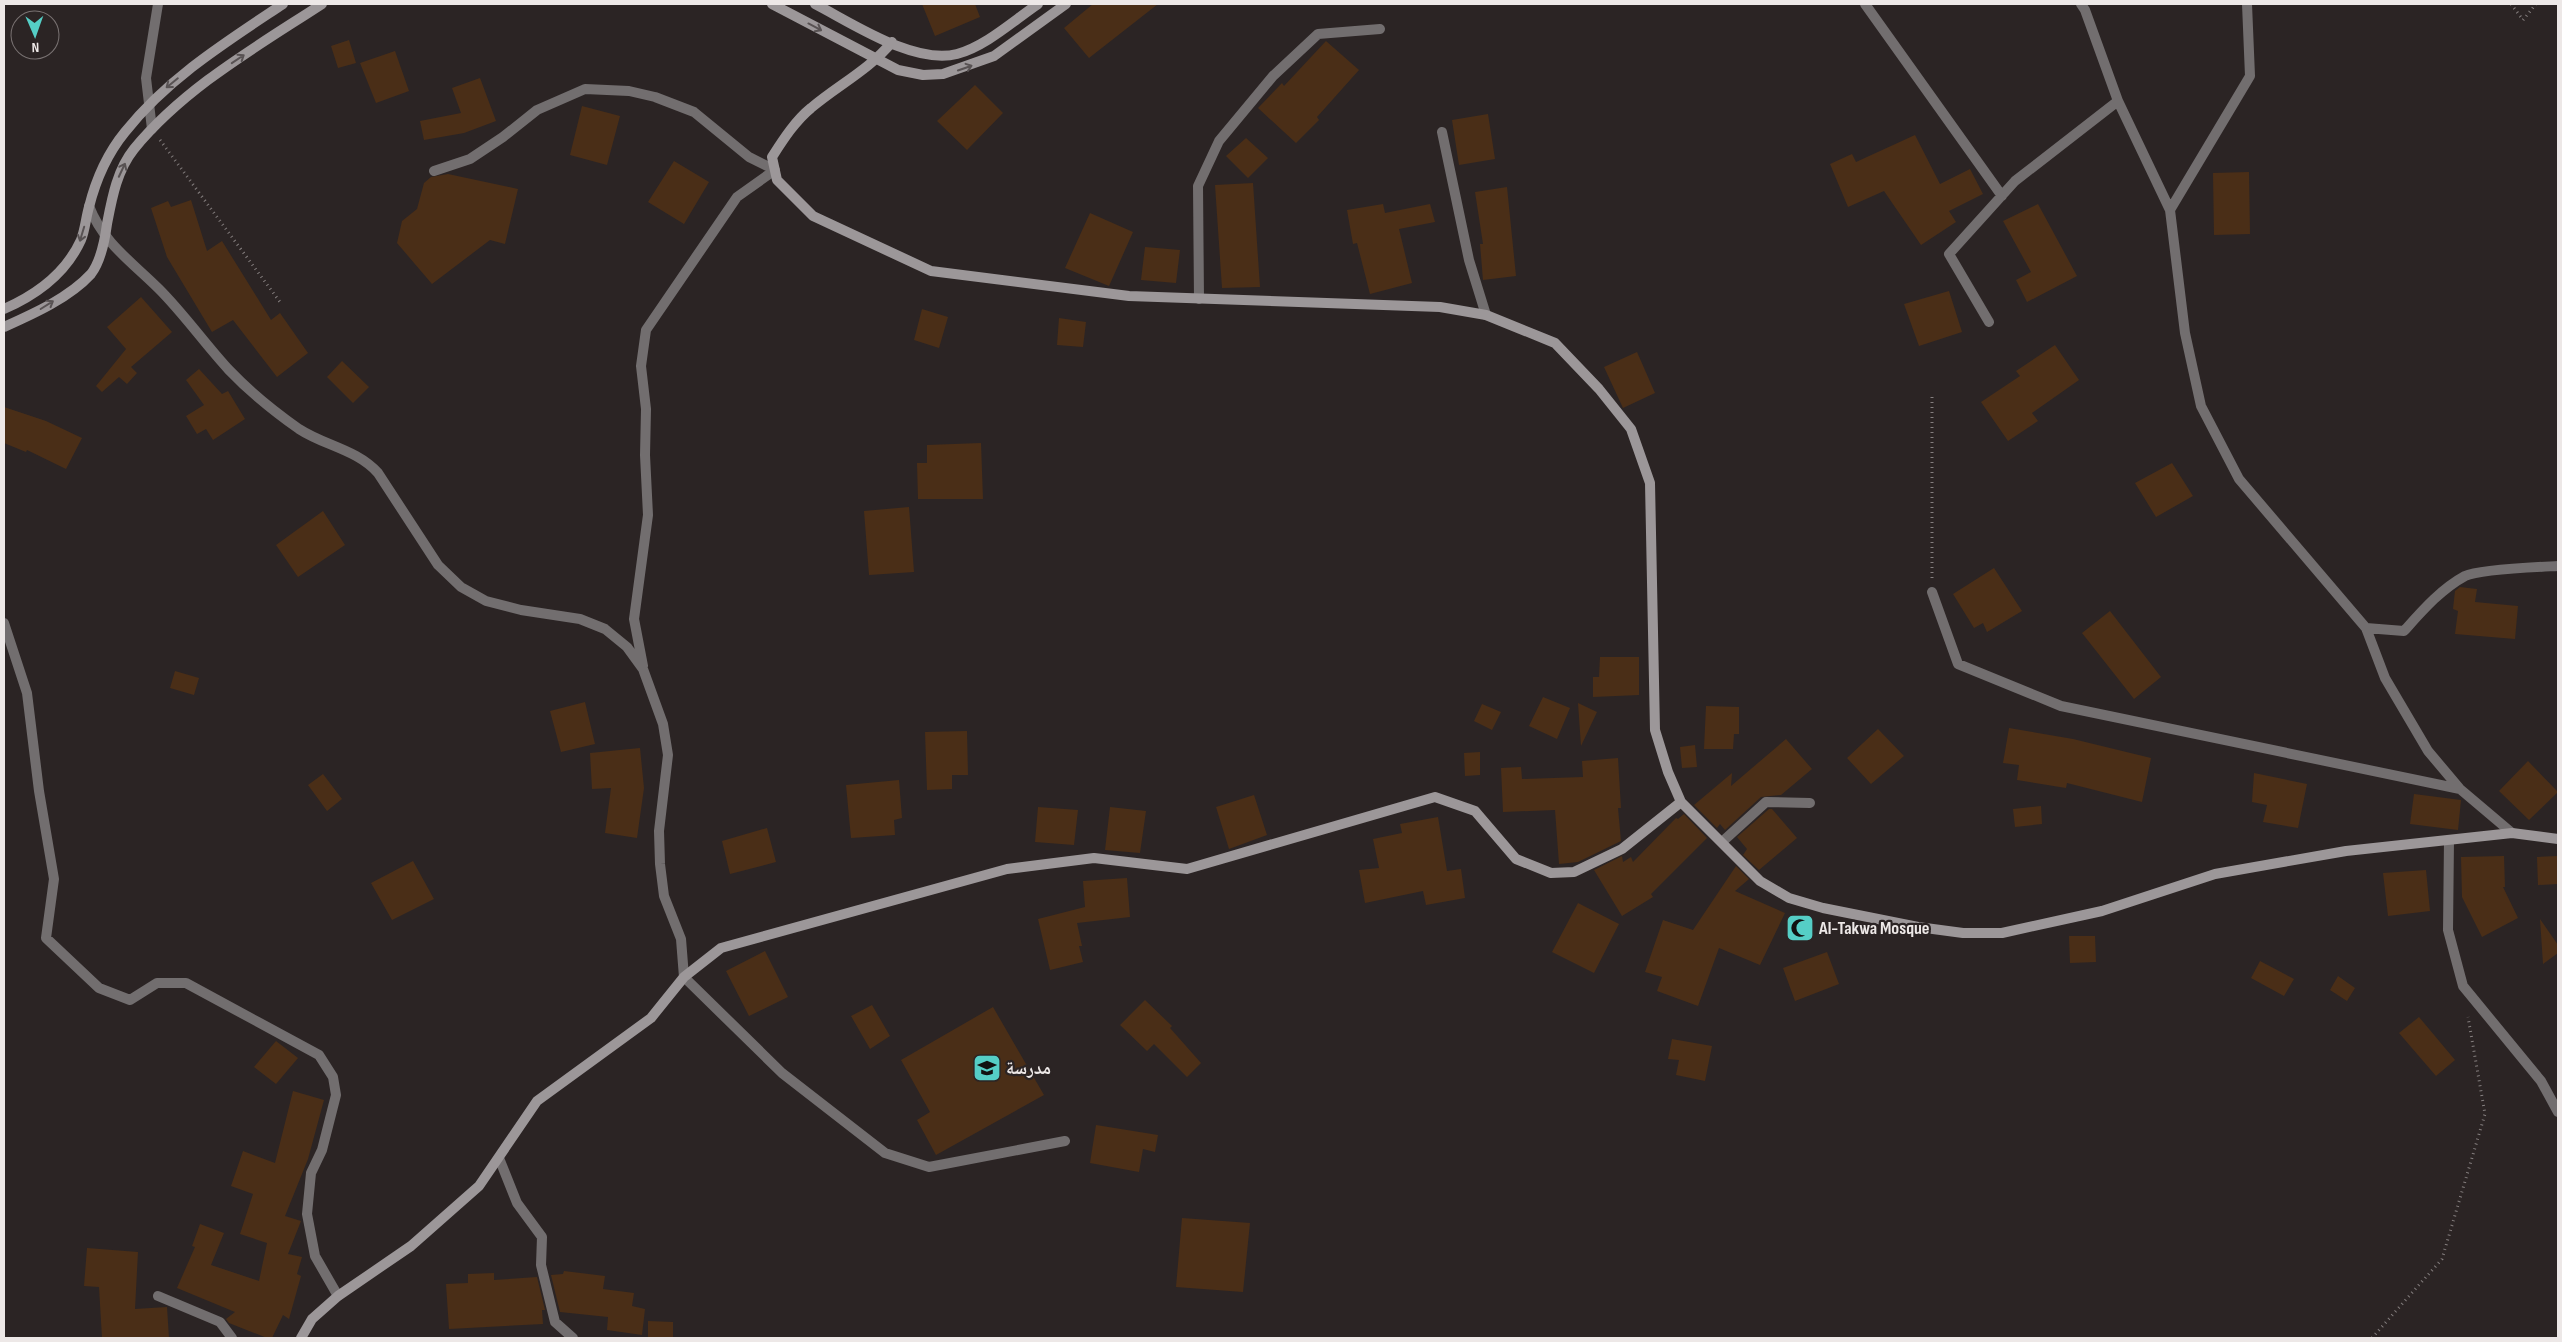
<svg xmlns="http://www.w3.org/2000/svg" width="2562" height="1342" viewBox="0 0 2562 1342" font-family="'Sofia Sans Condensed','Noto Naskh Arabic',sans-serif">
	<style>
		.building { fill: #4a2e17 }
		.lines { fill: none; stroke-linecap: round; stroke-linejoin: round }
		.path { stroke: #847e7e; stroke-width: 3; stroke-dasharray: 1 4; stroke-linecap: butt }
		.lane { stroke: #726e6f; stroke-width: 10 }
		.street { stroke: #726e6f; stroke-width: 10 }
		.secondary { stroke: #9c9799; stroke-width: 10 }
		.oneway { stroke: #585253 }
		.labels { text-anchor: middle; stroke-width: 4.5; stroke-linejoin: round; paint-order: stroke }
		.poi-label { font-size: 18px; font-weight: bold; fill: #ede8e7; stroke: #2b2424; text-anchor: start }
	</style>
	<rect width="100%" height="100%" fill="#2b2424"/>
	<path class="building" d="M922,4H975L980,17L935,36Z
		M1093,4H1158L1089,58L1064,28Z
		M349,40L356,63L338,68L331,46Z
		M1326,41L1359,70L1317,117L1319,120L1296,143L1258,108L1282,83L1284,86Z
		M395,51L409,91L376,103L360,63Z
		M480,78L496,121L464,133L424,140L420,121L461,113L452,88Z
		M975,85L1003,113L967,150L937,121Z
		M582,106L620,116L607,165L570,155Z
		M1488,114L1495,159L1459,165L1452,120Z
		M1915,135L1940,184L1970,169L1983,194L1949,211L1956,222L1921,245L1884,191L1848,207L1830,164L1852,154L1856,162Z
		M1246,138L1268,158L1248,178L1226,156Z
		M674,161L709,182L684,224L648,202Z
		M2249,172L2250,234L2214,235L2213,173Z
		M448,174L518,189L505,244L490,240L432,284L397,243L402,221L417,209L424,183L431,177Z
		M1253,183L1260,287L1222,288L1215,185Z
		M1507,187L1516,276L1483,280L1480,244H1483L1475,192Z
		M191,200L207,251L222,241L271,320L280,313L308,353L277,377L233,320L212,332L167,257L151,208L168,201L171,207Z
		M1383,204L1385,213L1430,204L1435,222L1399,229L1412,283L1370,294L1357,243L1353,244L1347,210Z
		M2038,204L2077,276L2027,302L2016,280L2031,272L2003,221Z
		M1090,213L1133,232L1109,286L1065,268Z
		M1145,247L1180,250L1176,283L1141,280Z
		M1949,291L1962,332L1919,346L1904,304Z
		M141,297L172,332L131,367L137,373L127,384L119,377L102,392L96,386L126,349L107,327Z
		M922,309L948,317L939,348L914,340Z
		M1059,318L1086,322L1083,347L1057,345Z
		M2055,345L2079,380L2032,413L2038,421L2008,441L1981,402L2020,376L2016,371Z
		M1637,352L1655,393L1623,408L1604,367Z
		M342,361L369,387L353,403L327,377Z
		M199,369L222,394L228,391L245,419L213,440L206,429L197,434L186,416L204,405L186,380Z
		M4,407L46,421L82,438L66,469L27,450L26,452L4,443Z
		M981,443L983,499H918L917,463H927V445Z
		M2172,463L2193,496L2156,517L2135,483Z
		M909,507L914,572L869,575L864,511Z
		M323,511L345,545L298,577L276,545Z
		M1994,568L2022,611L1987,632L1983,623L1974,628L1953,594Z
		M2460,587L2477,589L2475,602L2518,606L2515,639L2455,634L2458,611L2453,609L2455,591Z
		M2110,611L2161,677L2134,699L2082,633Z
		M1600,657H1639V695L1593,697V677H1599Z
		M175,671L199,678L194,695L170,688Z
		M1543,697L1570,708L1557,739L1529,726Z
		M585,702L595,744L561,752L550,711Z
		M1578,703L1597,712L1581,746Z
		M1482,704L1501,712L1492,730L1474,721Z
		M1706,706L1739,707V734H1734L1733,749H1704Z
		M2009,728L2073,739L2151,758L2142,802L2067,783L2066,788L2017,780L2019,765L2003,763Z
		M1878,729L1904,756L1871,784L1847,758Z
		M967,731L968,775H952V789L927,790L925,732Z
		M1786,739L1812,769L1781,795L1761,797L1725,830L1720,824L1717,828L1694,805L1732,773L1731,786Z
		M1695,745L1697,767L1682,768L1680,747Z
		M640,748L644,788L637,838L605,833L611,788L592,789L590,753Z
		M1480,752V775L1465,776L1464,753Z
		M1618,758L1621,808H1618L1621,841L1578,862L1559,864L1555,810L1503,812L1501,768L1521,767L1522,779L1583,777L1582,761Z
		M2528,761L2558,792L2529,820L2499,791Z
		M2254,773L2307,784L2298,828L2263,822L2267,805L2252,802Z
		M323,774L342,799L327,811L308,785Z
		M899,780L902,818L894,820L895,835L851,838L846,785Z
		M2414,794L2461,800L2458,830L2410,824Z
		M1254,795L1267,835L1229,849L1216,807Z
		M2041,806L2042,824L2015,827L2013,809Z
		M1038,807L1078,810L1074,845L1035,842Z
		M1110,807L1146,811L1140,853L1105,850Z
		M1769,809H1772L1797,838L1759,870L1743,855L1747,849L1737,837Z
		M1684,814L1707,838L1651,894L1653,897L1622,916L1594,870L1622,856L1623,862L1631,857L1633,862L1676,818L1678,819Z
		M1438,817L1447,871L1461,869L1465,898L1426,905L1423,891L1365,903L1359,870L1379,868L1373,839L1402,833L1400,824Z
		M767,828L776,862L730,874L722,841Z
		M2504,856L2505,887H2503L2518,918L2482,937L2462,897L2461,857Z
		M2558,856V884L2538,885L2537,857Z
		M413,861L434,899L392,920L371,883Z
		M1736,866L1749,879L1735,891L1785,913L1760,965L1719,948L1698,1006L1657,991L1662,977L1645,972L1663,920L1693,930Z
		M2426,870L2430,911L2388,916L2383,873Z
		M1127,878L1130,917L1077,923L1082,946H1079L1083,962L1050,970L1038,919L1085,907L1083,881Z
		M1578,903L1619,924L1594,973L1552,952Z
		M2540,919L2558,945V953L2543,964Z
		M2069,936H2095L2096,962L2070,963Z
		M765,951L788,997L749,1016L726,971Z
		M1827,952L1839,984L1795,1001L1783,968Z
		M2260,961L2294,979L2284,996L2251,978Z
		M2338,976L2355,988L2347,1001L2330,990Z
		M1145,1000L1172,1026L1170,1028L1201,1063L1187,1077L1154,1044L1147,1051L1120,1025Z
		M872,1005L890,1036L870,1049L851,1016Z
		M993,1007L1044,1095L936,1155L917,1120L930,1112L901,1060Z
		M2419,1017L2455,1060L2436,1076L2399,1033Z
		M1672,1039L1712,1046L1705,1081L1676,1075L1679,1060L1668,1059Z
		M276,1041L298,1058L276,1084L254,1067Z
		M293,1091L324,1100L308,1159L285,1216L301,1221L288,1254L302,1257L297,1274L301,1276L289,1319L283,1315L272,1338H267L229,1323L226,1319L235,1312L177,1288L195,1247L192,1246L200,1224L224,1233L211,1265L259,1281L267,1243L240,1234L253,1194L231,1186L243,1151L275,1163Z
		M1096,1125L1158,1135L1155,1152L1143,1149L1139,1172L1090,1163Z
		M1182,1218L1250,1223L1243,1292L1176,1287Z
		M87,1248L138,1252L135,1309L167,1307L169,1338H102L99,1287L84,1286Z
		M564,1271L605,1276L603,1289L634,1293L632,1306L645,1309L642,1335L607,1330L608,1317L560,1312L551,1275L563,1274Z
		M494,1273V1280L537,1277L545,1310H542L543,1324L449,1329L446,1284L468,1283V1274Z
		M648,1321L673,1322V1338H648Z"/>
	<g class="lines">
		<path class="path" d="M2511,4L2523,20L2536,4
			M160,140L280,302
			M1932,397V578
			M2372,1338L2442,1259L2485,1114L2468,1017"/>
		<path class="lane" d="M1722,842L1766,802L1810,803"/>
		<path class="street" d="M1865,4L2002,196
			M2081,4L2085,10L2118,101L2170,210
			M2247,4L2250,76L2170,210L2185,333L2201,406L2239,479L2366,628L2385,678L2428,751L2460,789L2512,833
			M152,129L146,78L158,4
			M1442,132L1469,260L1486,315
			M434,171L470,159L503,137L537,110L585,89L629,91L655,97L694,112L749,157L775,170L737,197L646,330L641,366L646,409L645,455L648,515L634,619L643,666
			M89,206C103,243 132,262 159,289C184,314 205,344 229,370C250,392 275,412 299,429C325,446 356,449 378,473L438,565L461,587L486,601L521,610L580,619L605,629L627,647L643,669L663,724L668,755L659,831L660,864L664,896L681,939L684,977L782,1073L885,1153L929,1167L1065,1141
			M1199,299L1198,186L1219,141L1273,76L1318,34L1380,29
			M1989,322L1949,254L2015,181L2118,101
			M1932,592L1958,664L2061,706L2460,789
			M4,623L27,693L39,791L54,879L46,938L99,988L130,1000L157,983H186L319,1055L333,1077L336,1095L322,1150L311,1173L307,1214L315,1256L338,1296
			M2366,628L2404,631C2422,611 2441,589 2465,576C2480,569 2539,567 2558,566
			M2449,840L2448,930L2463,986L2541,1081L2558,1112
			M499,1158L517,1203L542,1237L541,1265L555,1322L573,1338
			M158,1296L220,1322L232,1338"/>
		<path class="secondary" d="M772,4L898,70L923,75L943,74L994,56L1066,4
			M815,4C852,23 914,65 957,54C986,46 1013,21 1038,4
			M892,42C869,70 838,85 811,108C795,121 783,140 772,157L777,180L813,216L931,271L1129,296L1440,307L1486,315L1555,343L1599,389L1631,429L1650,483L1655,730L1668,772L1681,802L1760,881L1789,898L1823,908L1918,927L1963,933H2002L2102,911L2215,874L2346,851L2512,833L2558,839
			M4,309C36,295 66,273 81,240C85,230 86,217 89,207C96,179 107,154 125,132C168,78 226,42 283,4
			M4,327C33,314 69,298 91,274C101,261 105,239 107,224C112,198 117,170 134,149C184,88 256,47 322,4
			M301,1338L312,1319L338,1296L411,1246L479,1186L537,1101L651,1018L684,977L721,948L1007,869L1094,858L1187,869L1435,797L1475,811L1516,859L1551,873L1574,872L1622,849L1681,802"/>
	</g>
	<defs><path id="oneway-shaft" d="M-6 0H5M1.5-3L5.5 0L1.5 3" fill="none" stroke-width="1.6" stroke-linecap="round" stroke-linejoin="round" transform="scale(1.25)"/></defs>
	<g class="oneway">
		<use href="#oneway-shaft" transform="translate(815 27) rotate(28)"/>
		<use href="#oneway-shaft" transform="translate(238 59) rotate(-34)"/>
		<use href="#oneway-shaft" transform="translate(965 68) rotate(-19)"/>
		<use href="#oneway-shaft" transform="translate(172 83) rotate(141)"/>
		<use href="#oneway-shaft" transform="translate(122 170) rotate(-65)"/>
		<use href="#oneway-shaft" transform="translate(82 234) rotate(107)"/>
		<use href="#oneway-shaft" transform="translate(47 305) rotate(-32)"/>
	</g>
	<defs>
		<symbol id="mosque-square" viewBox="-11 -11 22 22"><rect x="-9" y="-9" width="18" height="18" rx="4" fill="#55cec6" stroke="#2b2424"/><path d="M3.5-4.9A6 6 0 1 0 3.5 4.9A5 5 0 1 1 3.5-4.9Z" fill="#111"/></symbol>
		<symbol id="school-square" viewBox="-11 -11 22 22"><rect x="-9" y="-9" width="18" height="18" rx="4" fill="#55cec6" stroke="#2b2424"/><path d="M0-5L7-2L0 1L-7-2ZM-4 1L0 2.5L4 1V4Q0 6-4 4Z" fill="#111"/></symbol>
	</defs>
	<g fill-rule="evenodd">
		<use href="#mosque-square" x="1784" y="912" width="32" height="32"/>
		<use href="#school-square" x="971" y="1052" width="32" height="32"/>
	</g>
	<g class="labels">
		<g class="poi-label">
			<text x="1819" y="934">Al-Takwa Mosque</text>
			<text x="1006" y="1074">مدرسة</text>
		</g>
	</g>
	<rect width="2562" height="1342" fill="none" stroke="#ede8e7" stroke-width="10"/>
	<g transform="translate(35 35) rotate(178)"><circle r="24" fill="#2b2424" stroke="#797272"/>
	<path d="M0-4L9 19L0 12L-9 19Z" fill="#55cec6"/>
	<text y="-8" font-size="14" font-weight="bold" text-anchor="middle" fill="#ede8e7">N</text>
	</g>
</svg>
